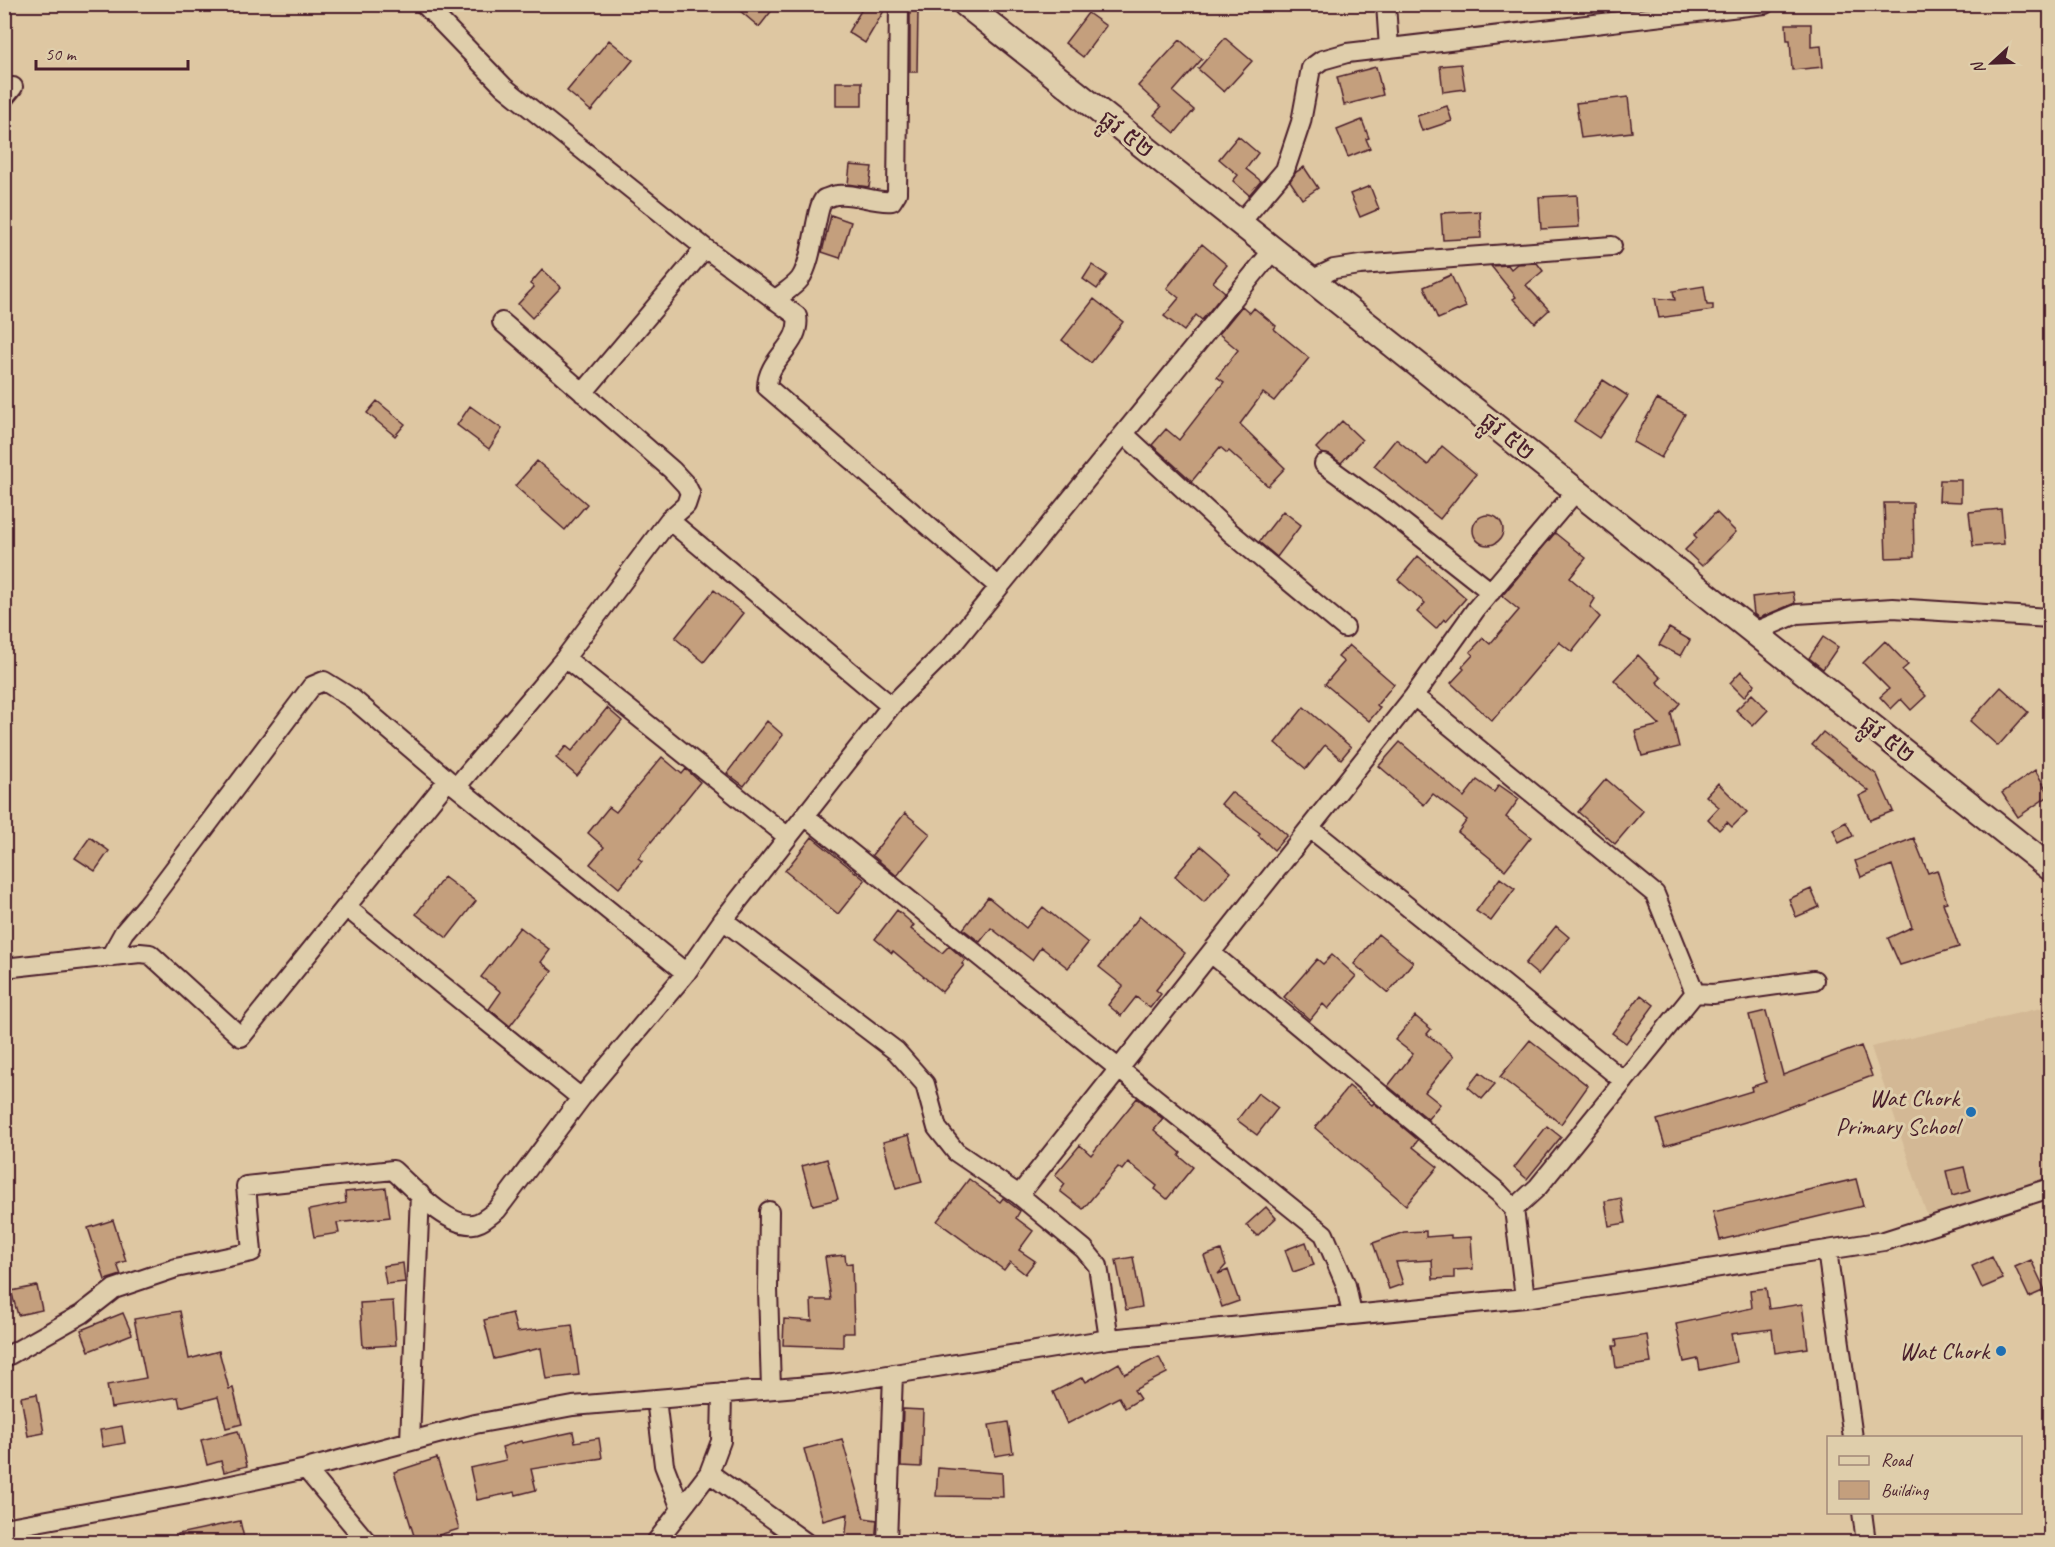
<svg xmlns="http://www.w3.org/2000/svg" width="2055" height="1547" viewBox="0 0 2055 1547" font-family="Caveat,'Noto Sans Khmer',sans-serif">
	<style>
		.built { fill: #d3b895 }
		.building { fill: #c49f7d; stroke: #4a1f2b; stroke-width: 1.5 }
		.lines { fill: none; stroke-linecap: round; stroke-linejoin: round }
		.street-casing { stroke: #4a1f2b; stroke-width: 22 }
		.secondary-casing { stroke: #4a1f2b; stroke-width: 28 }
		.street { stroke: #dfceab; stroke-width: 18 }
		.secondary { stroke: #dfceab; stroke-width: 24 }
		.poi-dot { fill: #1f6fb2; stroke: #dfceab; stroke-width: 2 }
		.labels { text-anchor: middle; stroke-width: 6; stroke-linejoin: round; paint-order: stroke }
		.street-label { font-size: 24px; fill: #4a1f2b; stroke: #dfceab }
		.poi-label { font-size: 24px; fill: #4a1f2b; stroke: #dfceab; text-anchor: end }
	</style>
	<rect width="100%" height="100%" fill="#dec7a2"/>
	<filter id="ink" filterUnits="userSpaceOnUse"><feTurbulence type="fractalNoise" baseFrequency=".0167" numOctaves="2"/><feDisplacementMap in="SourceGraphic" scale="12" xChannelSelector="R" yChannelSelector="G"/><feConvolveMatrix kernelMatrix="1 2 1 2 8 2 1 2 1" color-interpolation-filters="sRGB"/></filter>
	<g filter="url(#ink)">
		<path class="built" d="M2050,1006V1177L1929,1221L1871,1047Z"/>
		<path class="building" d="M732,4H777L759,27Z
			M865,4H888L865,43L848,32Z
			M910,10L918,11L917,72H910Z
			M1088,13L1106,26L1083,57L1065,43Z
			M1786,24H1811V47L1821,46L1823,67L1792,70L1790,40H1787Z
			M1225,38L1252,61L1224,92L1198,69Z
			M609,40L633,60L591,111L567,91Z
			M1180,40L1202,59L1173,92L1194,110L1175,133L1154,115L1161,107L1138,86Z
			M1461,64L1465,89L1443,92L1440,66Z
			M1376,67L1383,95L1344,105L1337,77Z
			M836,82H862V106H836Z
			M1628,97L1632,132L1581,138L1576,103Z
			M1447,106L1452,121L1422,131L1417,116Z
			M1362,120L1369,138L1366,139L1370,148L1348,157L1337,130Z
			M1238,136L1258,153L1246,169L1261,181L1249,195L1233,181L1238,175L1219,159Z
			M850,165L872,167L869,187L848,184Z
			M1304,167L1318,188L1302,199L1290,181L1296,172Z
			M1370,186L1379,209L1360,217L1350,194Z
			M1577,195L1579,227L1541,229L1539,197Z
			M1480,211L1481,238L1443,240L1441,213Z
			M831,215L851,222L840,258L822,252Z
			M1202,244L1227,265L1213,282L1225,292L1202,320L1196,315L1184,331L1164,316L1179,298L1167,288Z
			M1537,263L1543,271L1526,285L1549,310L1535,323L1513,299L1516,297L1491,266L1508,265L1511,269L1517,264Z
			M1092,265L1107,275L1097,289L1083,279Z
			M542,270L561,287L532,318L518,304L534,287L530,284Z
			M1451,275L1466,307L1438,319L1424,287Z
			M1704,286L1707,305H1713V310L1659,318L1655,298L1675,300L1673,291Z
			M1094,299L1123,322L1091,363L1062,340Z
			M1242,306L1250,313L1254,308L1276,326L1274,329L1309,358L1274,401L1263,393L1240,424L1285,468L1268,486L1229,451L1227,453L1220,447L1192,481L1152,445L1166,429L1179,440L1224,382L1217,377L1238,350L1219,334Z
			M1603,380L1628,396L1599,438L1574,421Z
			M1657,399L1685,414L1661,458L1633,442Z
			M377,401L405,424L395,436L367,413Z
			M470,406L502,429L489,449L457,425Z
			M1342,421L1362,440L1341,463L1330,455L1321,453L1316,448Z
			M1396,439L1428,465L1442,446L1476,474L1440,519L1374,466Z
			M537,461L587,504L565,530L515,486Z
			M1940,480H1961V502L1939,501Z
			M1884,503H1913L1914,557L1886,558Z
			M2001,509L2004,544L1973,546L1969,512Z
			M1283,511L1301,525L1277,557L1259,542Z
			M1716,512L1736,532L1702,566L1685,550L1697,538L1694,535Z
			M1473 530a15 15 0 1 1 30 0a15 15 0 1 1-30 0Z
			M1555,533L1586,558L1570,578L1595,599L1590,607L1600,617L1572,652L1559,642L1492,721L1451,683L1464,669L1462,667L1473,655L1470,652L1483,638L1490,644L1519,610L1502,596Z
			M1418,556L1466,598L1446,621L1444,619L1436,629L1417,612L1425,603L1398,580Z
			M714,590L743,613L704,662L675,638Z
			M1793,592L1795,603L1759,618L1754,614L1752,597Z
			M1669,628L1690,640L1681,656L1659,645Z
			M1823,637L1838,647L1823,669L1809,658Z
			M1885,641L1908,665L1902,670L1926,696L1911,710L1901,699L1891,709L1880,697L1889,689L1863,663Z
			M1349,645L1394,684L1377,705L1380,708L1369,721L1325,684L1344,662L1338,657Z
			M1638,655L1661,678L1657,682L1680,703L1671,714L1679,747L1642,756L1635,731L1660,725L1614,680Z
			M1741,671L1755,684L1744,697L1730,683Z
			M2001,687L2028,712L1998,746L1970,721Z
			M1752,694L1768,710L1753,726L1736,710Z
			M1304,707L1351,747L1341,759L1325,745L1306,769L1275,743Z
			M607,708L622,721L577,776L556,758L566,746L572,751Z
			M767,721L783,735L744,786L727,773Z
			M1823,732L1877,775L1893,811L1870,820L1859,796L1869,791L1812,745Z
			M1400,742L1464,797L1477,780L1494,792L1499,785L1519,799L1506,817L1531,837L1505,870L1458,832L1467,820L1433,794L1424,805L1379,766Z
			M662,757L682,774L686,769L700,782L638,858L642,861L619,888L590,864L604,847L588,833L609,807L616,812Z
			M2035,770L2050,795L2018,817L2002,793Z
			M1606,779L1643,811L1615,844L1578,812Z
			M1718,783L1747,812L1732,827L1727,822L1719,830L1708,819L1719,807L1706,796Z
			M1231,792L1271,821L1287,835L1274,850L1258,835L1260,833L1221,804Z
			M905,813L930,834L897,876L872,855Z
			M1846,822L1853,836L1839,843L1833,829Z
			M90,837L109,851L95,871L75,858Z
			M812,837L865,880L838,914L785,871Z
			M1914,838L1928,873L1937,870L1947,902L1943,903L1959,947L1900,965L1888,938L1912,927L1892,865L1861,877L1855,861Z
			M1201,846L1231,872L1204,902L1175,876Z
			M444,877L476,901L447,938L416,914Z
			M1500,878L1515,889L1491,921L1476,911Z
			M1811,889L1819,907L1796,917L1789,899Z
			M988,897L1026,928L1043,907L1088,943L1068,968L1041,947L1032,960L991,928L980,942L963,929Z
			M897,910L914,925L911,929L942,953L949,946L965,960L962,964L964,965L942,992L893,951L892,953L875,939Z
			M1140,916L1185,953L1156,990L1161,994L1150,1008L1136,997L1121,1016L1108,1005L1123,986L1099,967Z
			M1556,926L1569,937L1538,975L1525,964Z
			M520,927L550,950L541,962L552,971L510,1026L489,1009L501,992L481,977Z
			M1378,934L1413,962L1388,993L1354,964Z
			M1332,955L1356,976L1328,1009L1323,1004L1310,1020L1284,997L1317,959L1323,964Z
			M1641,995L1654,1005L1626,1043L1612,1033Z
			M1766,1011L1783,1075L1861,1046L1872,1076L1762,1117L1665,1146L1657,1120L1752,1091L1751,1087L1766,1082L1749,1015Z
			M1415,1016L1431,1029L1427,1034L1454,1056L1425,1092L1440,1104L1428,1119L1388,1086L1413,1054L1395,1040Z
			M1530,1040L1588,1086L1561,1124L1500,1077Z
			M1480,1072L1495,1084L1482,1099L1468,1087Z
			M1349,1086L1372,1105L1374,1103L1418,1140L1413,1147L1438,1167L1406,1205L1315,1128Z
			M1258,1093L1278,1108L1257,1135L1237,1120Z
			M1137,1098L1163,1119L1154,1130L1181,1153L1179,1156L1193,1167L1167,1199L1155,1189L1157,1186L1128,1162L1122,1170L1118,1167L1083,1209L1060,1191L1065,1184L1055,1175L1080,1145L1091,1155Z
			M1547,1126L1561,1137L1527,1179L1514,1168Z
			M909,1135L922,1182L896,1189L883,1142Z
			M827,1159L838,1199L813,1205L802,1166Z
			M1964,1167L1970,1191L1952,1196L1946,1171Z
			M969,1179L1000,1202L1003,1198L1020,1211L1016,1218L1033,1231L1019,1250L1035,1261L1025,1274L1010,1262L1004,1270L937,1221Z
			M1856,1179L1863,1206L1720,1240L1713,1212Z
			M386,1188L390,1217L337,1223L339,1233L314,1237L309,1210L346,1203L345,1192Z
			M1621,1198L1626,1223L1609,1226L1605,1201Z
			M1266,1207L1276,1218L1257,1236L1246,1225Z
			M113,1220L126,1261L117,1264L121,1275L105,1280L88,1228Z
			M1426,1231V1237L1451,1235V1238L1471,1237L1473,1269L1454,1270V1278L1433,1279L1432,1260L1396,1262L1403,1284L1389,1289L1373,1243L1404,1232Z
			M1306,1242L1314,1265L1293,1272L1285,1250Z
			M1221,1250L1226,1265L1218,1274L1228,1270L1239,1301L1222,1307L1204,1256Z
			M845,1255L846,1264L852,1263L854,1333H843V1347L783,1345L784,1319L812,1321L811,1300H831L825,1257Z
			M1133,1257L1142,1307L1126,1310L1116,1260Z
			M1992,1257L2003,1279L1982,1288L1972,1266Z
			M2031,1260L2045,1290L2029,1297L2015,1267Z
			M403,1263L405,1282L386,1284L383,1266Z
			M37,1286L42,1310L18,1315L11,1291Z
			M1766,1288L1769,1309L1802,1304L1808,1348L1775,1353L1772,1329L1731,1334L1737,1362L1700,1370L1698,1359L1684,1362L1676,1324L1752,1308L1750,1290Z
			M393,1301L396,1345L363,1347L360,1303Z
			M180,1311L189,1359L219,1351L229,1389L233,1388L242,1424L226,1428L218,1397L180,1407L178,1397L111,1408L107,1385L146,1378L134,1319Z
			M123,1313L132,1334L89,1351L81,1330Z
			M512,1313L517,1332L572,1325L579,1375L546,1379L541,1348L494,1359L484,1320Z
			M1647,1335L1651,1363L1616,1368L1613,1346H1617L1616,1340Z
			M1159,1357L1167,1373L1134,1390L1140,1399L1125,1408L1119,1397L1067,1424L1053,1392L1083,1377L1086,1382L1119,1363L1125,1374Z
			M37,1394L44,1433L28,1436L21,1397Z
			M903,1409L923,1410L921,1467L901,1466Z
			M1008,1422L1013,1453L995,1456L989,1425Z
			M122,1426L125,1443L103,1447L100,1430Z
			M238,1431L247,1466L224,1472L221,1461L207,1465L201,1440Z
			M573,1432L575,1442L599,1438L602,1458L531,1469L536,1490L516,1495L515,1492L477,1500L470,1468L506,1460L502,1447L521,1441L522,1443Z
			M842,1439L864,1518L877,1520L875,1542H845L848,1514L823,1521L804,1449Z
			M437,1458L459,1529L416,1542L394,1472Z
			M938,1468L1002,1473L1003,1497L936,1496Z
			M240,1521L245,1542H179L178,1534Z"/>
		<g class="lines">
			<defs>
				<path id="street" d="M424,4L504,87L705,248L583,393
					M1386,4L1389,48
					M4,98L13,87
					M1240,223L1285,170L1301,122L1311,68L1322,60L1347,53L1765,4
					M705,248L797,316C802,345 767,358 767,387L999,587
					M1311,280L1334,269L1360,265L1612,246
					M775,300C783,293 794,287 800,279C814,260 815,208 824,199C827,198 834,195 837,195C856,193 874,203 892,201L897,193L899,4
					M1124,434L1230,532L1345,628
					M1324,464L1387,510L1491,592
					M669,520L891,706
					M1754,632L1797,614L1893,608L2050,618
					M565,658L788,837
					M1414,696L1655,894L1695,993
					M457,786L565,658L669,520L686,505L690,493L686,485L672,470L502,322
					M805,816L1324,1234L1346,1285L1352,1315
					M1310,828L1624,1081
					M346,907L581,1098
					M723,920L896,1051L925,1084L937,1128L956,1152L1019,1195L1084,1249L1098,1266L1109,1339
					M1211,953L1499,1193L1514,1209L1525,1298
					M110,957L124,932L147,905L312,686L324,681L353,699L448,780L686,973
					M4,968L140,953L150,954L241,1037L448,780
					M1695,993L1713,994L1814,980
					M1019,1195L1414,696L1476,609L1576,491
					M1514,1209L1538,1187L1695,993
					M769,1211L768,1289L771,1389
					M1827,1250L1853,1438
					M4,1358L82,1314L114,1289L176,1268L252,1252L246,1186L393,1170C411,1186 447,1227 473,1224C482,1223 490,1215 497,1210L581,1098L686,973L723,920L891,706L952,645L1273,250
					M656,1399L664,1465L681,1509
					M410,1441L420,1194
					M306,1469L367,1542
					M709,1473L805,1542
					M1862,1512L1866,1542
					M4,1528L189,1494L306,1469L475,1424L573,1406L833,1384L1109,1339L1525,1298L1884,1241L2050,1188
					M656,1542L709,1473L721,1441L722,1393
					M887,1542L893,1374"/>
				<path id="secondary" d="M965,4L2050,868"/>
			</defs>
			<use href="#street" class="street-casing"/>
			<use href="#secondary" class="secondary-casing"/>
			<use href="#street" class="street"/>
			<use href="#secondary" class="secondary"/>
		</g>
	</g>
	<g class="poi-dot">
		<circle cx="1971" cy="1112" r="6"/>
		<circle cx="2001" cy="1351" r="6"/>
	</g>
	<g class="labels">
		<g class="street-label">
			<text transform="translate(1127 134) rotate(38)" y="8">ផ្លូវ ៥២</text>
			<text transform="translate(1508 436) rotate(39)" y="8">ផ្លូវ ៥២</text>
			<text transform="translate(1888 739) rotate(38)" y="8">ផ្លូវ ៥២</text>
		</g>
		<g class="poi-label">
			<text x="1959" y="1106">Wat Chork<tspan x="1959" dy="28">Primary School</tspan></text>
			<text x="1989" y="1359">Wat Chork</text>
		</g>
	</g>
	<rect width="2055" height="1547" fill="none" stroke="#dfceab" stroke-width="24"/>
	<rect x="12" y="12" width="2031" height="1523" fill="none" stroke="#4a1f2b" stroke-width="2" filter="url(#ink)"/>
	<rect x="1827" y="1436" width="195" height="78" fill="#dfceab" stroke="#a38878" stroke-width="1.5"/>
	<rect x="1839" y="1456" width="30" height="9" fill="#dfceab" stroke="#a38878" stroke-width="1.5"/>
	<text x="1881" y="1466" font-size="18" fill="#4a1f2b">Road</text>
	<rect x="1839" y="1481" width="30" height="18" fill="#c49f7d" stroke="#a38878" stroke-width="1.5"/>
	<text x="1881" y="1496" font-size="18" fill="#4a1f2b">Building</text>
	<g transform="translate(1992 63) rotate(248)" stroke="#dfceab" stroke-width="4.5" paint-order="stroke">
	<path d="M0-4.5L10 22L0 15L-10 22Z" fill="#4a1f2b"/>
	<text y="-9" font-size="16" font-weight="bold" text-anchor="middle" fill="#4a1f2b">N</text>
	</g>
	<path d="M36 60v9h152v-9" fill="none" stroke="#4a1f2b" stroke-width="3"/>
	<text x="45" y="60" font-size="18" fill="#4a1f2b" stroke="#dfceab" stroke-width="4.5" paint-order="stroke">50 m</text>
</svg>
